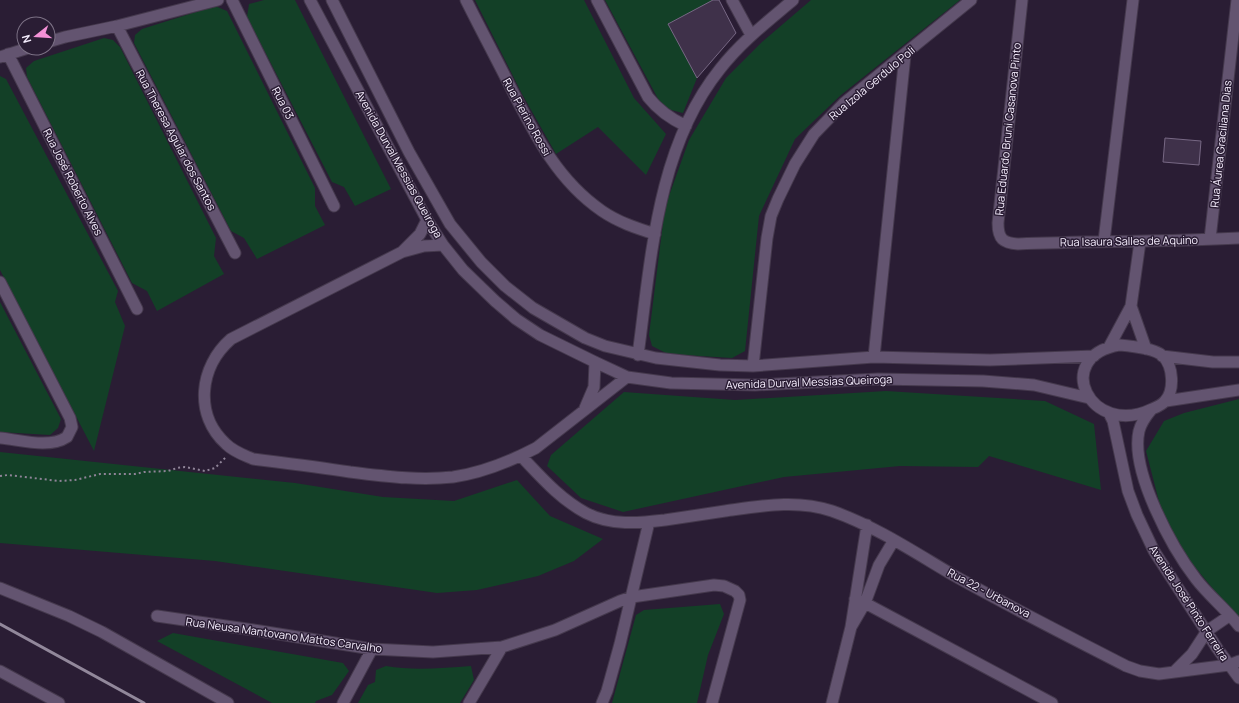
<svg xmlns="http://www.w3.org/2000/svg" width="1239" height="703" viewBox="0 0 1239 703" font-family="Manrope,sans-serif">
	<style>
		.green { fill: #134027 }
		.building { fill: #3f314a; stroke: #776884 }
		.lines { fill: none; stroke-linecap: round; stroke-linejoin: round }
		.minor-casing { stroke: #45394d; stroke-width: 13 }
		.path { stroke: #8f8498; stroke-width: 2; stroke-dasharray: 2 3; stroke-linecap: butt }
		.minor { stroke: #635470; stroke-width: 11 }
		.rail { stroke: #92889b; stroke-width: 3 }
		.labels { text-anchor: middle; stroke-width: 3; stroke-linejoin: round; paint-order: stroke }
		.street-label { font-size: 11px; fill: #f7efff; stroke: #2a1d34 }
	</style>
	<rect width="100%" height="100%" fill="#2a1d34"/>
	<path class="green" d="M264,0H295L391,189L355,206L344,187L332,182L247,17L249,4Z
		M475,0H584L634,98L666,134L646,175L598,127L556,154L522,94Z
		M605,0H713L697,78L683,113L663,108Z
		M811,0H960L841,95L795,139L759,216L745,351L732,358L668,354L652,346L649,335L665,207L689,140L726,78L762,42Z
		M215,6L227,11L315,188V206L325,225L257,259L244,238L231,231L134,43L135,35L142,29Z
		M104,38L113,40L120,47L216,238L214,256L224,274L157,311L147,291L132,283L27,77L26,68L34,61Z
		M0,76L6,79L118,291L115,302L125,326L94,451L0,270Z
		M0,302L61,419L58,428L50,435L0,432Z
		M886,391L1045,401L1094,424L1101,490L989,456L978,467L900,466L784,477L623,512L581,498L547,466L551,455L624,392L735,400Z
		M1239,399V620L1174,542L1163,517L1146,451L1164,421L1184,413Z
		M0,452L295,483L383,497L454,501L517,480L550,516L603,539L574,561L538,576L477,590L437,593L215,561L0,543Z
		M720,604L724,614L708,655L697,703H612L636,615L644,610Z
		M173,633L343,663L349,671L332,695L316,701L315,703H272L157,641Z
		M386,666C413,671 443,668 471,666L474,680L460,703H358L368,685L375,682L376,670Z"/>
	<path class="building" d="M713,0H719L736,33L697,78L668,24Z
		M1165,138L1201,141L1199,165L1163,162Z"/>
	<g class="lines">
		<defs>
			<path id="minor" d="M232,0L334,206
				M310,0L427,220L443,245L463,270L495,301L516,319L540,335L595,362L627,377L671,383L755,385L878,379L983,381L1034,385L1089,398
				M332,0L409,152L450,224L481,262L505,286L533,308L585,338L605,346L656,358L720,365L753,366L874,357L990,360L1094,356
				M466,0C481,30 497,60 512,90C535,135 558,181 602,211C618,222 636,228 655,234
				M597,0L648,97C659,111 671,119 686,126
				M732,0L751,35
				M1022,0L998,223C998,239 1003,243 1018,244C1092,241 1165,242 1239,238
				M117,26L235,253
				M48,42L65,37L117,26L218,0
				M8,54L137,309
				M0,57L28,48
				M1210,239L1237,0
				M1104,241L1133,0
				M443,245L424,246L402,252L231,339C199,367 194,415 226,444C234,452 244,455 253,459C285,463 318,467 350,472C384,476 418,481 453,477C482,473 511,461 536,448L627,377
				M403,251L420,234L427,220
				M0,282L70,418L72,427L67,437C49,449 21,440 0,438
				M1131,306L1140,242
				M1119,345C1130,346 1154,348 1163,356C1173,366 1175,390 1165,401C1162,405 1157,407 1152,409C1090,439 1051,357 1119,345Z
				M1109,347L1131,306L1146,349
				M638,355C651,259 657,147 720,69C741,42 767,22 793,0
				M1162,356L1213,362H1239
				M874,357L905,55
				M753,366L767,238L771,216L778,199L795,164L814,134L844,103L971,0
				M1166,401L1239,390
				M585,408L594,387L595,362
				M1151,410C1146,416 1141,423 1139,431C1130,471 1172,548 1196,579C1209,596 1226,609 1239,626
				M1109,413L1113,421L1128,491L1137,515L1154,551L1217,648L1239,678
				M521,456C541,477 560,499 586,513C611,526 639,523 665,520C685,517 705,514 725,511C761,506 797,499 832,511C875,526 914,552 953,575C1010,607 1068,636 1126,666L1140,671L1159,674L1229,665L1239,661
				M867,525L851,627L865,603L879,565L894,540
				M0,588L69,616L102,632L228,703
				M855,599L865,603L1052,703
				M157,616L260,631L372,649L433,652L502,647L555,630L620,601L632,597L714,585L724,586L735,591L739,595L740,600L712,703
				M0,671L59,703
				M1174,672L1192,654L1207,631L1229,616
				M343,703L372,649
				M469,703L502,647
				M602,703L607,691L620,644L649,522
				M832,703L851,627"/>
		</defs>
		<use href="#minor" class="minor-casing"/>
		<path class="path" d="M0,476L8,475L59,481L75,480L100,474H135L144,472L168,471L177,468L185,467L205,471L215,468L227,456"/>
		<use href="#minor" class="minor"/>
		<path class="rail" d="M0,624L144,703"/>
	</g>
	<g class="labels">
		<g class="street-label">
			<text transform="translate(872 83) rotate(-40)" y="4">Rua Izola Gerdulo Poli</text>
			<text transform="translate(283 103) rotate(63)" y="4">Rua 03</text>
			<text transform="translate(527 117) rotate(61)" y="4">Rua Pierino Rossi</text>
			<text transform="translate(1008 129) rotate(-84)" y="4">Rua Eduardo Bruni Casanova Pinto</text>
			<text transform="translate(176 140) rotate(62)" y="4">Rua Theresa Aguiar dos Santos</text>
			<text transform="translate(1221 144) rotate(-84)" y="4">Rua Áurea Graciliana Dias</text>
			<text transform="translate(399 164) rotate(61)" y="4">Avenida Durval Messias Queiroga</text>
			<text transform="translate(73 182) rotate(63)" y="4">Rua José Roberto Alves</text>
			<text transform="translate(1129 241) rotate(-1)" y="4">Rua Isaura Salles de Aquino</text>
			<text transform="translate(809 382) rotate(-2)" y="4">Avenida Durval Messias Queiroga</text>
			<text transform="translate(989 593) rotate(28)" y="4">Rua 22 - Urbanova</text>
			<text transform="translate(1189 603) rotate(57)" y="4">Avenida José Pinto Ferreira</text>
			<text transform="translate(284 635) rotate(8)" y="4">Rua Neusa Mantovano Mattos Carvalho</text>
		</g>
	</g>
	<g transform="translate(36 36) rotate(253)"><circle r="19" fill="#2a1d34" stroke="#7c7185"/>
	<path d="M0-3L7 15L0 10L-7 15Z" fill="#f391d6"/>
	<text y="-6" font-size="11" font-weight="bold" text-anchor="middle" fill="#f7efff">N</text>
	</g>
</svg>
